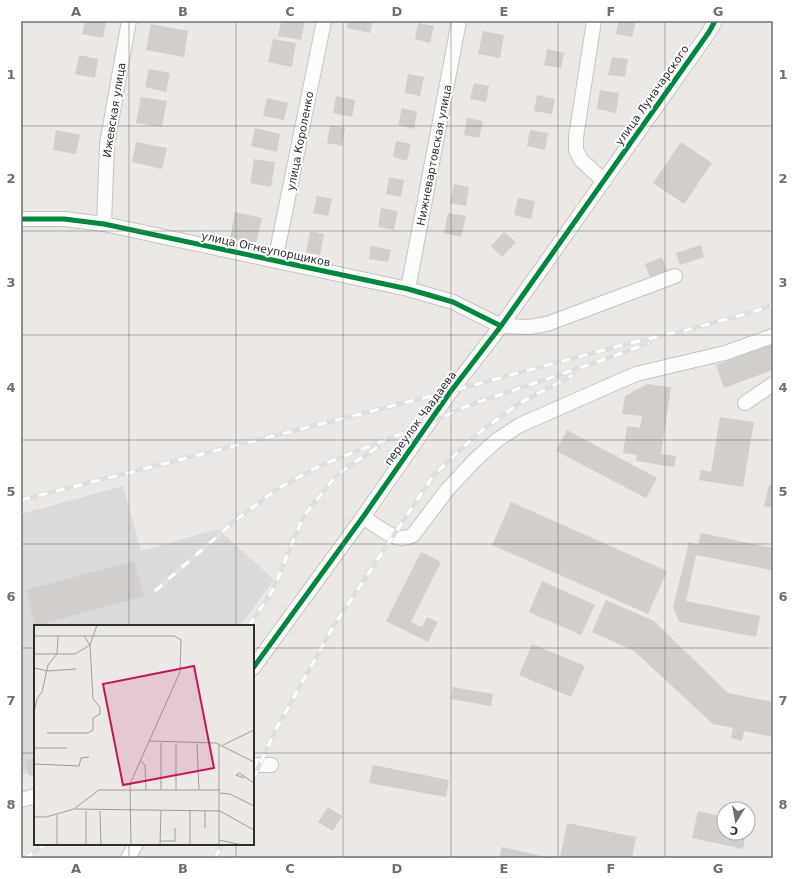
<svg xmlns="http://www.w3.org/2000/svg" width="794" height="879" viewBox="0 0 794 879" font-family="'DejaVu Sans',sans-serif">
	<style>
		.industrial { fill: #dcd9db }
		.building { fill: #d1cecb }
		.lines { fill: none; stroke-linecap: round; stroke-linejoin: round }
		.minor-casing { stroke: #c5c4c5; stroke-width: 16 }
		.minor { stroke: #fcfcfb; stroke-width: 14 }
		.rail-casing { stroke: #dfdfe1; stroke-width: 4.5 }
		.rail { stroke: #fff; stroke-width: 3; stroke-dasharray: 9; stroke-linecap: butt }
		.cycleway-casing { stroke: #fff; stroke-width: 8 }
		.cycleway { stroke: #00873e; stroke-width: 5 }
		.grid { fill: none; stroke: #706f6e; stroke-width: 1; stroke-opacity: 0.55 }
		.labels { text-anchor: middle; stroke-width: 4; stroke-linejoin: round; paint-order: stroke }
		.street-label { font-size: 11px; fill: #2e2e2e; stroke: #fff }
		.inset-road { fill: none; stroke: #a09e9b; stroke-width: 1 }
		.view { fill: #c2185b; fill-opacity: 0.15; stroke: #c2185b; stroke-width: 2 }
		.inset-edge { fill: none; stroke: #2e2e2e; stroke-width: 2 }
		.neatline { fill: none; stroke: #706f6e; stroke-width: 1.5 }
		.grid-label { font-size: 13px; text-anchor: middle; font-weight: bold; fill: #706f6e }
	</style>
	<rect width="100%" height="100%" fill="#ece8e4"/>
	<path class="industrial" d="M123,486L141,551L218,529L274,580L240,626H35V771L21,775V514Z"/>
	<path class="building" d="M85,21H106L103,38L82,34Z
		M281,21H305L301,40L278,36Z
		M348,21H373L370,33L347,28Z
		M618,21H636L632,37L616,34Z
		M418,23L434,26L430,43L415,39Z
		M151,24L188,31L184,57L146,50Z
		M483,31L504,35L500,58L478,54Z
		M273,39L296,43L292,67L268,62Z
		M547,49L564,53L561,68L544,65Z
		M79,55L98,59L95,78L75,74Z
		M612,57L628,59L625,77L608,75Z
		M149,69L170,73L166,92L145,87Z
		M408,74L424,77L420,96L405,93Z
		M474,83L489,86L486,102L470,99Z
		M600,90L619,93L616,113L597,109Z
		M537,95L555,99L552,114L534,111Z
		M336,96L355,100L352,117L333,113Z
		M141,97L167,101L162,127L136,123Z
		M267,98L288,103L284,120L263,116Z
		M402,108L417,112L414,129L398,125Z
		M467,118L483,121L479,138L464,135Z
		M330,125L345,128L342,146L327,143Z
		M255,128L280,134L277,152L251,146Z
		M56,130L80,135L76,154L53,150Z
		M530,130L548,133L545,150L527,146Z
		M396,141L411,144L407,161L393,157Z
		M136,142L167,148L162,169L132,162Z
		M681,142L712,163L684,204L653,183Z
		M254,159L275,162L271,187L250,183Z
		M389,177L404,180L401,197L386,194Z
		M454,184L469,187L466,206L450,203Z
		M317,196L332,199L328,216L313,213Z
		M518,198L535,201L531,219L514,215Z
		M381,208L398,211L394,230L378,227Z
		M235,212L262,218L256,243L230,238Z
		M448,213L466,216L461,237L444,233Z
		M310,231L324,234L320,255L306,252Z
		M504,232L516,242L502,257L491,246Z
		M701,245L704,257L680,265L676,253Z
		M371,246L391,250L388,262L369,259Z
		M662,257L667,271L650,278L645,264Z
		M773,344V370L724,388L716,365Z
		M647,384L671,387L661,454L676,456L674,467L636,461L637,455L623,453L627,426L640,428L642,416L622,414L625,396Z
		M720,417L754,422L743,487L699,480L701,470L711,472Z
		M567,430L657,478L646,498L556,451Z
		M769,485L773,486V508L764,506Z
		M511,502L667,571L648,614L492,545Z
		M701,533L773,548V560L771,570L696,555L686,601L760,616L756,637L679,622L673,607L689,542L698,545Z
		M421,552L441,562L411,622L422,627L427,617L438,622L428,642L386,621Z
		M134,561L144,596L35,626L26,590Z
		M542,581L595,605L581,635L529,612Z
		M606,600L654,621L728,693L773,702V737L744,731L742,741L731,738L733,728L713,724L634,651L592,632Z
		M532,644L585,666L571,697L519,675Z
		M453,687L493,694L491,706L451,699Z
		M35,758V774L29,776L25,760Z
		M373,765L449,780L446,797L369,783Z
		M328,807L342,816L333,831L318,822Z
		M698,811L724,817V833H746L743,849L692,838Z
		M567,823L636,837L632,858H560Z
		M502,847L542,856L541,858H499Z"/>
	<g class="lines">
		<defs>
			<path id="minor" d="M594,21L576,137V150L581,160L604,181
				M21,219H64L104,224L408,289L453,302L501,326L529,327L547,324L675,276
				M104,224L107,144L129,21
				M275,261L324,21
				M408,289L459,21
				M745,403L773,384
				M363,517C372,523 390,537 401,538C406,538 409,537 413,535L447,490L475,460L497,440L520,425L636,374L725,353L773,336
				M253,668L363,517L451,391L501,326L709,32L715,21
				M253,765H271
				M21,800L35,796
				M128,858L136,844"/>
		</defs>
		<use href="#minor" class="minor-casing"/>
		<use href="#minor" class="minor"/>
		<defs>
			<path id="rail" d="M21,500L451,391L630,343L683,331L753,312L773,305
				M155,591L236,520L277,489L321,465L429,423L470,405L597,362L649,343
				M249,626L273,590L303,517L335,477L349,466L378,447
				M253,779L275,731L333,627L433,476L476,435L518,404L573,375
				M25,858L47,844
				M215,858L222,844"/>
		</defs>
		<use href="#rail" class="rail-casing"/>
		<use href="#rail" class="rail"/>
		<defs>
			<path id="cycleway" d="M21,219H64L104,224L408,289L453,302L501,326
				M253,668L363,517L451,391L501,326L709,32L715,21"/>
		</defs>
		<use href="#cycleway" class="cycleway-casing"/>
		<use href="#cycleway" class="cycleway"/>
	</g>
	<path class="grid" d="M129,21V626M236,21V626M343,21V858M451,21V858M558,21V858M665,21V858M21,126H773M21,231H773M21,335H773M21,440H773M21,544H773M21,648H35M253,648H773M21,753H35M253,753H773M129,844V858M236,844V858"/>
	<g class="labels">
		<g class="street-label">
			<text transform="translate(652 95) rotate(-55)" y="4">улица Луначарского</text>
			<text transform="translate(114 110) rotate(-81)" y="4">Ижевская улица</text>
			<text transform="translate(300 141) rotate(-79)" y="4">улица Короленко</text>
			<text transform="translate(434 155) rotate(-79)" y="4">Нижневартовская улица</text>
			<text transform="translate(266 249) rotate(12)" y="4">улица Огнеупорщиков</text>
			<text transform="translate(420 418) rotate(-54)" y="4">переулок Чаадаева</text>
		</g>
	</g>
	<g transform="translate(34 625)">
		<rect width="220" height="220" fill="#ece8e4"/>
		<path class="inset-road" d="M0,11H140L147,15L146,47L96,159L97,220M0,29H41L56,20L50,11M0,43L14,46L42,44M0,87L3,74L8,67L14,40L23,29L24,11M13,108H54L59,105V93L66,89V82L59,74L56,20L63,0M115,116L182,118L220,137M127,118V165M163,119L165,165M185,120V220M189,120L220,105M0,123H33M106,135L111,140L112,165M0,139L45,141L47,133L55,132M210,153L202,150L205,148L220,158M142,165V119M186,168L196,169L220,181M40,184L65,165H186M66,186L67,220M156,186V220M23,190V220M0,192H12L40,184L186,186L220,205M171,203V186M185,215L209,220M126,216H141V203M52,220V186M126,220L127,186"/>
		<path class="view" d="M160,41L180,143L89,160L69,59Z"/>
		<rect width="220" height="220" class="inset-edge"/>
	</g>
	<rect width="794" height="879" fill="none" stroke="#ffffff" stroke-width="44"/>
	<g transform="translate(736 821) rotate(191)"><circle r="19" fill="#ffffff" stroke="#ababab"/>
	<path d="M0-3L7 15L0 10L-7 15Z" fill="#706f6e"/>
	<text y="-6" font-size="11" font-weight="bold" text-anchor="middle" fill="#2e2e2e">С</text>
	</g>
	<rect x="22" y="22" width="750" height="835" class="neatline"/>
	<g class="grid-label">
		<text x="76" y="16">A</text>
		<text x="183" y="16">B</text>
		<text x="290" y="16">C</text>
		<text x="397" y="16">D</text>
		<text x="504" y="16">E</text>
		<text x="611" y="16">F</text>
		<text x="718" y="16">G</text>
		<text x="11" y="79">1</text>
		<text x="783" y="79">1</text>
		<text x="11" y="183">2</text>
		<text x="783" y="183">2</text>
		<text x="11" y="287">3</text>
		<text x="783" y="287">3</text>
		<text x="11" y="392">4</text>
		<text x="783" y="392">4</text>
		<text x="11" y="496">5</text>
		<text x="783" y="496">5</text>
		<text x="11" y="601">6</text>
		<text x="783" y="601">6</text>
		<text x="11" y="705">7</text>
		<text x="783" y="705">7</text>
		<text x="11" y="809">8</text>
		<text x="783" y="809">8</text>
		<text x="76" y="873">A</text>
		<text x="183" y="873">B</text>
		<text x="290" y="873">C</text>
		<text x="397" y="873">D</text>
		<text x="504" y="873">E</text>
		<text x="611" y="873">F</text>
		<text x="718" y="873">G</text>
	</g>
</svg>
